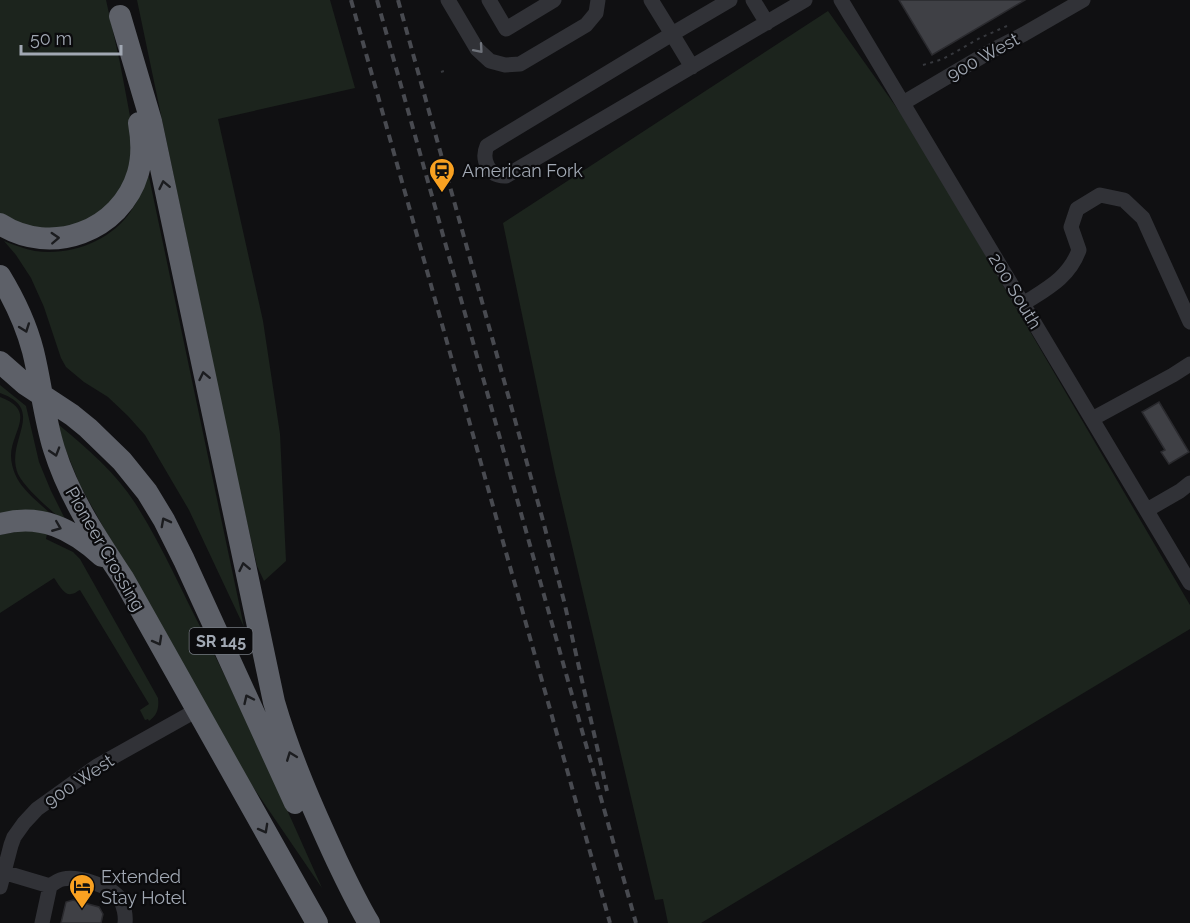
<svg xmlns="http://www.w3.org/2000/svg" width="1190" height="923" viewBox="0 0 1190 923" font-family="Raleway,sans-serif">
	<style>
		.green { fill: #1c241d }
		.building { fill: #3f4045; stroke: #2a2a2e; stroke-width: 1.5 }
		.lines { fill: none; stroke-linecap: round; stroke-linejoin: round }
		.path { stroke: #37393e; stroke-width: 2; stroke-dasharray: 3 4.5; stroke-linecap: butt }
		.minor { stroke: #313237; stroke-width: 15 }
		.highway { stroke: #5d6068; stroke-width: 22 }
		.rail { stroke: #484a50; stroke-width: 4; stroke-dasharray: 8 6; stroke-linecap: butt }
		.oneway { stroke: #6f737b }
		.oneway2 { stroke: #1b1c1f }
		.labels { text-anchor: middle; stroke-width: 4.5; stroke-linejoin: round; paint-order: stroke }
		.shield { fill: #0b0b0d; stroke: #747981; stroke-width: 1.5 }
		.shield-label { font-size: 16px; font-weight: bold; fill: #a1a8b3 }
		.street-label { font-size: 18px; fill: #a1a8b3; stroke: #0b0b0d }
		.poi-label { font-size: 18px; fill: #a1a8b3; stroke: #0b0b0d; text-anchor: start }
	</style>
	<rect width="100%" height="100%" fill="#101012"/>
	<path class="green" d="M0,0H106L120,63L136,148L120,202L54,237L0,216Z
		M137,0H330L355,88L218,119L263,321L280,434L286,561L264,581L257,566L236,474Z
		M828,11L911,128L1190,605V629L701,923H668L663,899L655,900L555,473L503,223Z
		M147,177H149L244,627L189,510L145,435L128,416L108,397L84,382L66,367L61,358L44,307L31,278L16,255L4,241C14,245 25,249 35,251C71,256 111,241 131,211C138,201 143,189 147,177Z
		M0,385L26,406L39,462L51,491L68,525C53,512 26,490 18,474C4,441 48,410 0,393Z
		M0,397C38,411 11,431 11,456C11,462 13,469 15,474C22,491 40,503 53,516L0,519Z
		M59,425C87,448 116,473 135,503C162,545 182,592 205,636C247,719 284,803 322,888L223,743L80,485L63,443Z
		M25,530L47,533L46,539L73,552L80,559L158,698C159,707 158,715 149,721L148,719L145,720L140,710L149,704L80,590C77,591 75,594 71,594C64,596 58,583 54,578L0,613V535Z"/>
	<path class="building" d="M899,0H1025L932,55Z
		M1159,402L1189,452L1169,464L1161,452L1165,450L1142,412Z
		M73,900L99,907L103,914L101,923H61L66,902Z"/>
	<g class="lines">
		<path class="path" d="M923,65L943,59L980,38L1007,26
			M441,72L447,70"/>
		<path class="minor" d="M448,0L477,49L490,61L505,65L520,64L586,25L596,13L598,0
			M489,0L506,29L554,0
			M651,0L672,34L487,146C481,160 489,177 506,176L805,0
			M753,0L767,23
			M841,0L1190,583
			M692,67L672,34L730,0
			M903,103L991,51L1024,34L1083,0
			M1023,304C1046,289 1069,278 1079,250L1071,227L1077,209L1100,195L1124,200L1143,218L1190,322
			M1092,419L1173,375L1190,364
			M1147,510L1180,491L1190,483
			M3,872L50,886L42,923
			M50,886C54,883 58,880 63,879C78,876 112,886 120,899C124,906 126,916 125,923
			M0,887L11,845L14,837L24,823L37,809L97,766L197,710"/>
		<path class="highway" d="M120,16L151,121L274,702C290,757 313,809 337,861C347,882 357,903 369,923
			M0,224C51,257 121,231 138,173C143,156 142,140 139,123
			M0,276C14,299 26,324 33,351C41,383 44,417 54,449C69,497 96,537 123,578L317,923
			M0,362L25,384L72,415L88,428L122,461L147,492L164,520L184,560L295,803
			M0,524C41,513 72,529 102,556"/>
		<path class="rail" d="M351,0L610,923
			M377,0L636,923
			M398,0L542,517L564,601L607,791"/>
	</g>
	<defs><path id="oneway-chevron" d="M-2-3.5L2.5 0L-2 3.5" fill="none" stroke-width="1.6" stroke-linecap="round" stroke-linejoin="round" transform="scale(1.5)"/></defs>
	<use class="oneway" href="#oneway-chevron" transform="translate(479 49) rotate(49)"/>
	<g class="oneway2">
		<use href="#oneway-chevron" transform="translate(164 185) rotate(-102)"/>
		<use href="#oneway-chevron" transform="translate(55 238) rotate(-3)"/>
		<use href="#oneway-chevron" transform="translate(25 328) rotate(70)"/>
		<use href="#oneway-chevron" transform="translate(204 376) rotate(-102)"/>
		<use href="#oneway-chevron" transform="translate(55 452) rotate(73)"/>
		<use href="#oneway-chevron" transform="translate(165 522) rotate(-118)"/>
		<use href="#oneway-chevron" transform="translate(57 527) rotate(22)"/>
		<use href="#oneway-chevron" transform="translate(244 567) rotate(-102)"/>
		<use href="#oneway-chevron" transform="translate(158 641) rotate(61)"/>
		<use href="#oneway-chevron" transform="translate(248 699) rotate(-115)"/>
		<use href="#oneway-chevron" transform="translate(291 756) rotate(-111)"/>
		<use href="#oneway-chevron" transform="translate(264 829) rotate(61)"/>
	</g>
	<defs>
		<symbol id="station-pin" viewBox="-11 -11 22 30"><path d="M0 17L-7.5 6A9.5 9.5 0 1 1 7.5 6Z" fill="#f9a121" stroke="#0b0b0d"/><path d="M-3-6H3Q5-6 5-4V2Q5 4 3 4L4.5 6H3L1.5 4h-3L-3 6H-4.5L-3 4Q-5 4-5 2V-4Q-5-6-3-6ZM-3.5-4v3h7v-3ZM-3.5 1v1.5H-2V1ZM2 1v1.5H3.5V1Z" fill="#111"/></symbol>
		<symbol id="hotel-pin" viewBox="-11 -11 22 30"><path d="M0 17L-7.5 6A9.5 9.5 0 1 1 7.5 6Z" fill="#f9a121" stroke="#0b0b0d"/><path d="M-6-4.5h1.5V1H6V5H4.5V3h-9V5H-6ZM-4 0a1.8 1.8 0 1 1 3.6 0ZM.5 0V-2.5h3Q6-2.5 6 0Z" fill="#111"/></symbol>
	</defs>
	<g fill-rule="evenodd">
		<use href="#station-pin" x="427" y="156" width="30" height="40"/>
		<use href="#hotel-pin" x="67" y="872" width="30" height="40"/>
	</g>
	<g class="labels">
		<rect class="shield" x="189.5" y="628" width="63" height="26" rx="4.5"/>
		<g class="shield-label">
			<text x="221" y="647">SR 145</text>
		</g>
		<g class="street-label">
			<text transform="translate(983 57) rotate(-29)" y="6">900 West</text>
			<text transform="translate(1015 291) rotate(59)" y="6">200 South</text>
			<text transform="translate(105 549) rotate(60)" y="6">Pioneer Crossing</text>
			<text transform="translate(79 781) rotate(-34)" y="6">900 West</text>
		</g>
		<g class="poi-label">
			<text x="462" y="177">American Fork</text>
			<text x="101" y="883">Extended<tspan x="101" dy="21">Stay Hotel</tspan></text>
		</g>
	</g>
	<path d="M21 45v9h100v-9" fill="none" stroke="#a1a8b3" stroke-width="3"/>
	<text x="30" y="45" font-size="18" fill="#a1a8b3" stroke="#0b0b0d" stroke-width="4.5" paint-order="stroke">50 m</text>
</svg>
